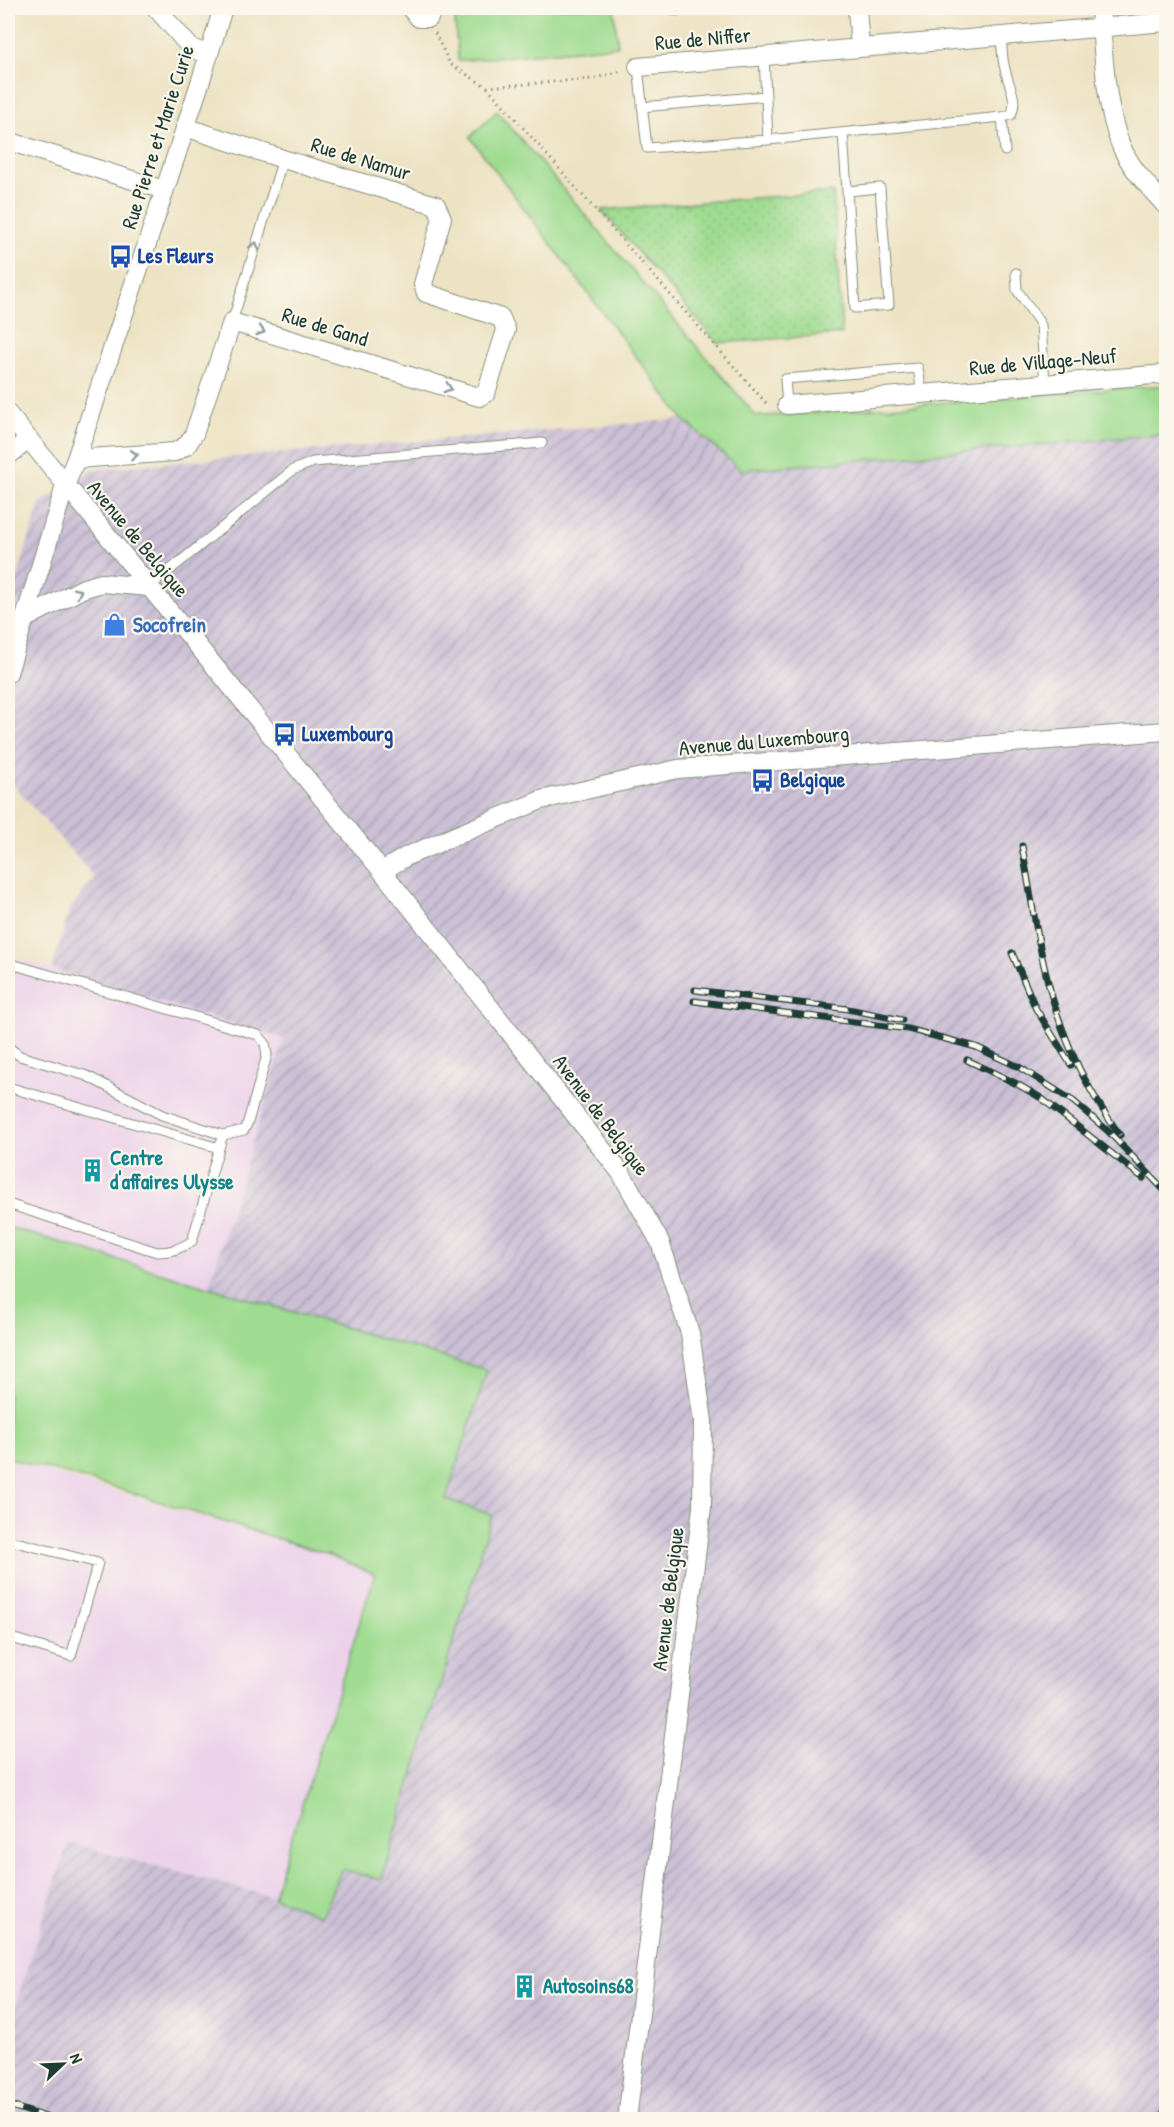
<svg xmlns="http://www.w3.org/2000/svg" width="1174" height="2127" viewBox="0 0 1174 2127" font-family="'Patrick Hand',sans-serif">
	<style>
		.built { fill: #ecd1ea }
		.industrial { fill: url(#industrial-furrows) }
		.grass { fill: #9fdb90; stroke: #5f8c62; stroke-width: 1.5 }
		.park { fill: url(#park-dots); stroke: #5f8c62; stroke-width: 1.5 }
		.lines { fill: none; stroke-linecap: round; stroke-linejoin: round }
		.service-casing { stroke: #86907c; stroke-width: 11 }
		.minor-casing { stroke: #86907c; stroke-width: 20 }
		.path { stroke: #86907c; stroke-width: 3; stroke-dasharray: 1.5 4.5; stroke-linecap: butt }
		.service { stroke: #fff; stroke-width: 9 }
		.minor { stroke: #fff; stroke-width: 18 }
		.rail-casing { stroke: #1f3d34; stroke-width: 7 }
		.rail { stroke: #fbf7ec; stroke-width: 4.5; stroke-dasharray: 14; stroke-linecap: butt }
		.oneway { stroke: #8f9e9a }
		.labels { text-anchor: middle; stroke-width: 4.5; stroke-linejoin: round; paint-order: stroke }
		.street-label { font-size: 21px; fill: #1f3d34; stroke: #fbf7ec }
		.transit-label { font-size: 21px; font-weight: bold; fill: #164399; stroke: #fbf7ec; text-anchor: start }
		.shop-label { font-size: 21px; font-weight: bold; fill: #366cbe; stroke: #fbf7ec; text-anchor: start }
		.culture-label { font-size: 21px; font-weight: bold; fill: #0d838f; stroke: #fbf7ec; text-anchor: start }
	</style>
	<defs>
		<pattern id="industrial-furrows" width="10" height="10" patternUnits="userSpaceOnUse" patternTransform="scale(1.5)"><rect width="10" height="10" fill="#cbbfd5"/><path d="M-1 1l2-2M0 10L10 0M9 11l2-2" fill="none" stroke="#a49cae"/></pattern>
		<pattern id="park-dots" width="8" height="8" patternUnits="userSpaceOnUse" patternTransform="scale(1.5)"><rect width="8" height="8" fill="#9fdb90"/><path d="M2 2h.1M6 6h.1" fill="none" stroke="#88bd7d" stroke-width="1.8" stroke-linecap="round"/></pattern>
	</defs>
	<rect width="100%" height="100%" fill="#fbf7ec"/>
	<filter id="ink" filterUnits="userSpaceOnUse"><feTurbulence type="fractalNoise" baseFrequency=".0167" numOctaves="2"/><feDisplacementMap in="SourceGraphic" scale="12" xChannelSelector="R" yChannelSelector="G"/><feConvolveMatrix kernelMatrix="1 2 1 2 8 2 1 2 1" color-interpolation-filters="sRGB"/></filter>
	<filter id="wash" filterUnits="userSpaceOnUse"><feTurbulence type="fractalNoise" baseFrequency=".008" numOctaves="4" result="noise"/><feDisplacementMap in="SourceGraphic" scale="24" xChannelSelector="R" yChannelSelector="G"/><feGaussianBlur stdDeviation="1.35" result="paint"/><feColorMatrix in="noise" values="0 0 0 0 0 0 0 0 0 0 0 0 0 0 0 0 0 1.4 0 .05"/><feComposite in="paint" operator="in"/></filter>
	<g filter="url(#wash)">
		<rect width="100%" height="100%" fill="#ede3c4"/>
		<path class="built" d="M8,956L285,1039L209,1287L8,1227Z
			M8,1460L327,1554L375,1574L273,1897L68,1843L8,2027Z"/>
		<path class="industrial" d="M683,419L741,470L1166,434V2119L8,2120V2027L68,1843L273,1897L321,1916L492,1515L446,1499L487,1369L209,1287L284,1039L52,969L70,909L95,878L8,779V609L40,503L93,469Z"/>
		<path class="grass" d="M454,8H614L618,46L458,61Z
			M497,111L756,416L787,415L1166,385V434L741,470L683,419L470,137Z
			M8,1227L487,1370L446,1499L492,1515L381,1880L342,1869L321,1916L273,1897L375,1574L327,1554L109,1486L8,1458Z"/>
		<path class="park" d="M833,192L842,334L718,343L601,210Z"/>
	</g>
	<g filter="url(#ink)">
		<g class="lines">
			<defs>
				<path id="service" d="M670,8L677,11
					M638,67L647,148L768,140L764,56
					M642,107L766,96
					M1002,117L1005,151
					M843,133L855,308L889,305L880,188L847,191
					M768,140L1002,117L1011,115C1019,99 1008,85 1005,69C1002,59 1002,47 1001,36
					M1016,273L1017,290L1041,325L1045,384
					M232,322L283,159
					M787,405L785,379L918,368L922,394
					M149,587L293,470L313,462L542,443
					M8,963L258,1035L265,1043L267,1055L248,1122L244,1130L223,1135L219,1148
					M8,1047L20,1056L87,1076L162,1115L223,1135
					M8,1087L219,1148L192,1241C180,1249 171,1252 157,1252L8,1204
					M8,1540L98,1563L71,1656L8,1637"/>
				<path id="minor" d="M156,8L191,48L209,55
					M410,8L419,18H429L433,8
					M857,8L860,48
					M1100,8C1103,50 1105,109 1122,148C1132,170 1151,189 1166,206
					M638,67L1166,22
					M8,141L164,190
					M787,405L1166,374
					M8,414L382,871L621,1173L660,1242L690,1333L703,1421L702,1507L627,2120
					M8,456L29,439
					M76,459L175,452L187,445L194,434L232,322L479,397L486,393L506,330L501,318L426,293L423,284L442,218L436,205L283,159L185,127
					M26,618L84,588L102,583L149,587
					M8,673L65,486L76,459L201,80L223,8
					M382,871L407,856L541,800L678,769L1166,731"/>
			</defs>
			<use href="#service" class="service-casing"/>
			<use href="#minor" class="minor-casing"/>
			<path class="path" d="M435,33L450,64L487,87L766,403L770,404
				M487,87L592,79L622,71"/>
			<use href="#service" class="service"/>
			<use href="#minor" class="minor"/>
			<defs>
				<path id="rail" d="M1022,846C1034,912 1042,981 1068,1043C1081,1076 1099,1106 1120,1135
					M1012,953L1036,1009L1071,1065
					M695,990L848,1009L902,1020
					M694,1001L908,1029L976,1047L1019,1067L1073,1101L1108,1131L1166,1192
					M967,1060L1017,1084L1041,1098L1143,1178
					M8,2105L55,2120
					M1160,2120L1166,2109"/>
			</defs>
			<use href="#rail" class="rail-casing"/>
			<use href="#rail" class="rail"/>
		</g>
		<defs><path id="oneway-chevron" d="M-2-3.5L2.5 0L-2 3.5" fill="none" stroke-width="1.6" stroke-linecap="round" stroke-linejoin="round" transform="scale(1.5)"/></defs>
		<g class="oneway">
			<use href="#oneway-chevron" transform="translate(255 246) rotate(-73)"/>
			<use href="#oneway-chevron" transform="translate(261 331) rotate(17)"/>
			<use href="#oneway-chevron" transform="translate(448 388) rotate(17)"/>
			<use href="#oneway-chevron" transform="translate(134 455) rotate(-4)"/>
			<use href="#oneway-chevron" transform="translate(78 592) rotate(-26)"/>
		</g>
	</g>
	<defs>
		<symbol id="bus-bare" viewBox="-9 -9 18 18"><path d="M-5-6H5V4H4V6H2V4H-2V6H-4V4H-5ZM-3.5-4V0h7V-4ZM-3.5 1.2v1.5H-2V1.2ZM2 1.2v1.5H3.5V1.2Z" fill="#1a4fb4" stroke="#fbf7ec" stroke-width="2.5" paint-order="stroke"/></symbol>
		<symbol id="shop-bare" viewBox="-9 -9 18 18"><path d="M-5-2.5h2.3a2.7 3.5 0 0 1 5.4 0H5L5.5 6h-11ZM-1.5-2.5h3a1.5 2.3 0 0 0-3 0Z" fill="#3f7fe0" stroke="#fbf7ec" stroke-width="2.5" paint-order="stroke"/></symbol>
		<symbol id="building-bare" viewBox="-9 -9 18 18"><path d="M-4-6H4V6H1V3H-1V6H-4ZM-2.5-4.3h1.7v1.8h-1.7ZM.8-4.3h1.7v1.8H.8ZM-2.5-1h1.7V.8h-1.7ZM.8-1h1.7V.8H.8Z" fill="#0f9aa8" stroke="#fbf7ec" stroke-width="2.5" paint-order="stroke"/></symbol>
	</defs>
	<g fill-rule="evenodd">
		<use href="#bus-bare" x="104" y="240" width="33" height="33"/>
		<use href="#shop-bare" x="98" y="608" width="33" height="33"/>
		<use href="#bus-bare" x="268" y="718" width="33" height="33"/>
		<use href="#bus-bare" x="746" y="764" width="33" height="33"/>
		<use href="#building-bare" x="76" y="1154" width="33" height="33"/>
		<use href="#building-bare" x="508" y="1970" width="33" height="33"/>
	</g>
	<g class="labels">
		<g class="street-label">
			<text transform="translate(703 39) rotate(-5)" y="7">Rue de Niffer</text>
			<text transform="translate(158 137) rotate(-72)" y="7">Rue Pierre et Marie Curie</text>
			<text transform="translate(361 159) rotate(17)" y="7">Rue de Namur</text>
			<text transform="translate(325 327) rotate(17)" y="7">Rue de Gand</text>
			<text transform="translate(1043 362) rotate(-5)" y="7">Rue de Village-Neuf</text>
			<text transform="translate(138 539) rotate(50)" y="7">Avenue de Belgique</text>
			<text transform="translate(764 741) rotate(-5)" y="7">Avenue du Luxembourg</text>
			<text transform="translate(601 1115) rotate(53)" y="7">Avenue de Belgique</text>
			<text transform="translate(668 1599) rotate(-83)" y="7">Avenue de Belgique</text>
		</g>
		<g class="transit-label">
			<text x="138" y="263">Les Fleurs</text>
			<text x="302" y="741">Luxembourg</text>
			<text x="780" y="787">Belgique</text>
		</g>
		<g class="shop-label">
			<text x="133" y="632">Socofrein</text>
		</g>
		<g class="culture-label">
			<text x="110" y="1165">Centre<tspan x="110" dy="24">d'affaires Ulysse</tspan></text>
			<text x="543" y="1993">Autosoins68</text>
		</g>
	</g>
	<rect width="1174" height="2127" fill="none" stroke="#fbf7ec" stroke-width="30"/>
	<g transform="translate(63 2064) rotate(67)" stroke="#fbf7ec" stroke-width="4.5" paint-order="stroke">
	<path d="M0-4.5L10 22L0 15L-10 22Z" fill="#1f3d34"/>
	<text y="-9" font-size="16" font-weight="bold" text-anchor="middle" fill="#1f3d34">N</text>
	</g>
</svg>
